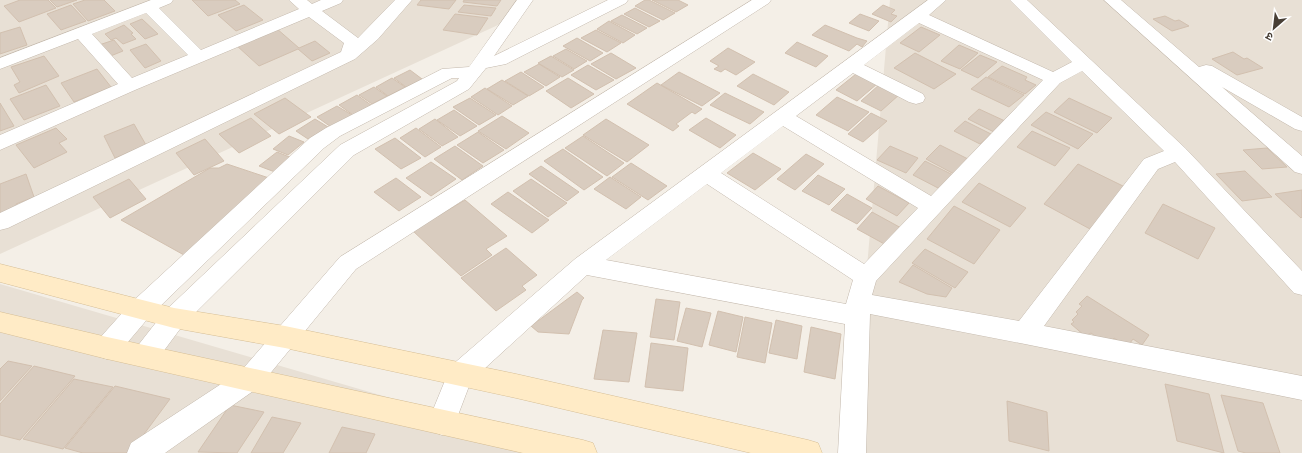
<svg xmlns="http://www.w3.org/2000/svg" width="1302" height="453" viewBox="0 0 1302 453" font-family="'Open Sans','Noto Sans Devanagari',sans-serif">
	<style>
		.residential { fill: #e8e0d5 }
		.building { fill: #d9ccbf; stroke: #d2c0af }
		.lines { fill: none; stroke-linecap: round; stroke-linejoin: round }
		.street-casing { stroke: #c3b8ac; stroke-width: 1 }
		.secondary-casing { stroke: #d6be95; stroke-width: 1 }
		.street { fill: #fff; fill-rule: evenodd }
		.secondary { fill: #ffebc6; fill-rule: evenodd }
	</style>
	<rect width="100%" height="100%" fill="#f4efe7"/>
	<path class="residential" d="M0,0H525L513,18L0,254Z
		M890,0H1302V453H851Z
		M0,284L568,450L566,453H0Z"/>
	<path class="building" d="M20,0H48L56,8L19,22L4,6Z
		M50,0H77L57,7Z
		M85,0H104L115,11L88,21L73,4Z
		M192,0H235L240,4L208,16Z
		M421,0H456L449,9L417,5Z
		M464,0H501L497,6L463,2Z
		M645,0H649L675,13L663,20L635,6Z
		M652,0H678L688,5L676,12Z
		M71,5L86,21L61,30L47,14Z
		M244,5L263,20L236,31L218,15Z
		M464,5L496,8L491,16L458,12Z
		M883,5L895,10L891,14L897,16L891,22L872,14Z
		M635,8L660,21L649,27L624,14Z
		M455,14L488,18L477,35L443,30Z
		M860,14L879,21L869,31L849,23Z
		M622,15L647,28L637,34L611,21Z
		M1165,16L1175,21L1179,20L1189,26L1172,31L1153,19Z
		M142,19L158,34L145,39L130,24Z
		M609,21L635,35L623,43L597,29Z
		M124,25L133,33L131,34L136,39L123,44L116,38L111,40L105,34Z
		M825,25L857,38L867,41L862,47L857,44L849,51L812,35Z
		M20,27L27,45L0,54V33Z
		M921,27L940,35L919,52L900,43Z
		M276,28L299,48L315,41L330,53L312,61L298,49L259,66L236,45Z
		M596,30L621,43L607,52L581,38Z
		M577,38L603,53L590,61L563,46Z
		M114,40L123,51L108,57L99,45Z
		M797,42L828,56L816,67L785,53Z
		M146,44L161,61L145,68L130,50Z
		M959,45L978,53L960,69L941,61Z
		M728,48L755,62L736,75L725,69L721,72L714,69L719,66L710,61Z
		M566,49L587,61L574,69L553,56Z
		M1233,52L1244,59L1247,58L1263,68L1237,75L1212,59Z
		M611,53L636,68L616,79L591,64Z
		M915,53L956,74L934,89L894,68Z
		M980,55L997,62L978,78L961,70Z
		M44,56L59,76L19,93L14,85L20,82L11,67Z
		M551,56L574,70L562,77L538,63Z
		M539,64L560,77L546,86L524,72Z
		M588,65L614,80L596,90L571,75Z
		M1002,66L1027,77L1025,80L1036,85L1025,94L988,77Z
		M97,69L111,87L74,102L61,83Z
		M410,70L422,79L406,87L394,78Z
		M521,72L544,87L529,96L505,81Z
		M679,72L720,93L702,106L661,85Z
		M753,74L789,92L774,105L737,86Z
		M856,74L877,84L857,101L836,90Z
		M986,77L1024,95L1009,107L971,89Z
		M392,78L405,87L388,96L376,87Z
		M568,78L594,94L571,108L546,91Z
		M502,80L528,96L513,105L487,89Z
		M657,83L702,109L695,114L692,112L676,124L679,126L673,131L627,104Z
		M880,84L900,94L881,111L861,101Z
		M46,85L60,106L24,120L10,99Z
		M374,87L387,96L372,104L359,95Z
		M485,88L512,106L498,115L471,97Z
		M725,93L764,112L750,124L710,105Z
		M357,95L371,105L353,115L339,105Z
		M837,97L869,112L848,131L816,115Z
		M285,98L311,117L279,134L254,114Z
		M470,98L496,115L479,125L453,107Z
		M1069,98L1112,118L1097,133L1054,112Z
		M0,103L14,126L0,131Z
		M337,106L352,115L331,127L317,117Z
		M979,109L1005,121L994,132L968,119Z
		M454,110L477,126L460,136L437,120Z
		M1046,112L1093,134L1078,149L1031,125Z
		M871,113L887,121L863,142L848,134Z
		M502,116L529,133L506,149L478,131Z
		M251,118L271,136L239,153L219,134Z
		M706,118L736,135L720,148L689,130Z
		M315,119L328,127L308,139L296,131Z
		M435,119L458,137L442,146L419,129Z
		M606,119L649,145L627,162L583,135Z
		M965,121L991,134L980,144L954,131Z
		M134,124L146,145L115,158L104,136Z
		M56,128L67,139L59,143L67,152L34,168L16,145Z
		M416,128L441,147L425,157L400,138Z
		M1032,131L1070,148L1055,166L1017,147Z
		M478,132L504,150L483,163L457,145Z
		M289,136L304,142L288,155L273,149Z
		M583,136L624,163L607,176L565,148Z
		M395,138L421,158L401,169L375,149Z
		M205,139L224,161L194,175L176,153Z
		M940,145L968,159L954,174L926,159Z
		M455,146L483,166L462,180L434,159Z
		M890,146L918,158L906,173L877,160Z
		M1267,148L1287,167L1262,169L1243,150Z
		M563,149L603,177L584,190L544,161Z
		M277,152L292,158L275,172L259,166Z
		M753,153L781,169L755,190L727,173Z
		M806,154L824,164L795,190L777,179Z
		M925,161L953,175L940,189L913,175Z
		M431,162L456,179L431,196L406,178Z
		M631,163L667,186L648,200L612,177Z
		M227,164L269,178L184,255L121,220L210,168H219Z
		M1078,164L1125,187L1090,229L1044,204Z
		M541,166L579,192L567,201L529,174Z
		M1245,171L1272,197L1242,201L1216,174Z
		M26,174L34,197L16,204L17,208L0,215V184Z
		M818,175L845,189L829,205L802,191Z
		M610,177L641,197L626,209L594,189Z
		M396,178L421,197L399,211L374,192Z
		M129,179L146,199L110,218L93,197Z
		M531,179L567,203L548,217L513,191Z
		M979,183L1026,208L1010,227L962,202Z
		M878,186L909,203L897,216L866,199Z
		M1302,190V217L1301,218L1275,194Z
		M508,192L549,220L532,233L491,204Z
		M847,194L872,208L857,224L831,210Z
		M465,200L507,236L486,249L492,255L461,276L413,231Z
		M1163,204L1215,228L1198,259L1145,233Z
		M954,206L1000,230L974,264L927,239Z
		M872,212L903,229L888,246L857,229Z
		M506,248L537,275L522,286L526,290L496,311L461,278Z
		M925,249L968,272L955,288L912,263Z
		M913,265L952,288L946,297L927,294L899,282Z
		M577,292L584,298L582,300L569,334L538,332L531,326Z
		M1087,296L1149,335L1142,345L1133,339L1127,347L1114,338L1108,345L1091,333L1085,336L1071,324L1074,322L1072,320L1078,314L1076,312L1082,306L1079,304Z
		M656,299L680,302L674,340L650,337Z
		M686,308L711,313L702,347L677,341Z
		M718,311L743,317L736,352L709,345Z
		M745,317L772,323L765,363L737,357Z
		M776,320L802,326L797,359L769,353Z
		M811,327L841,334L835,379L804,372Z
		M603,330L637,333L629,382L594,379Z
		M651,343L688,348L683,391L645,387Z
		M8,361L32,366L0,401V369Z
		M34,366L75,376L20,440L0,435V404Z
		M74,379L113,387L63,449L23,439Z
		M1165,384L1209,394L1224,453L1177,441Z
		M115,386L170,399L130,453H83L65,448Z
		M1221,395L1263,403L1280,453H1246L1238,451Z
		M1007,401L1047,412L1049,451L1009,441Z
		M230,405L264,412L237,453L198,452Z
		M272,417L301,423L283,453H251Z
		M342,427L375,434L366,453H329Z"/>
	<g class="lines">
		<defs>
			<path id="street" d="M151,0H173L171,3L159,8L201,50L299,9L289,0H307L312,4L321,0H343L341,3L322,11L358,38L395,0H412L378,39L355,59L8,228L0,230V213L341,52L344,43L309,17L135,90L0,150V135L118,84L78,39L0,69V58ZM146,13L188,55L132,78L92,34Z
				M517,0H533L494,56L608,0H628L626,3L506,64L486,68L469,89L354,155L183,325L154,364L145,367L136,364L132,356L136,348L165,311L340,145L457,81L459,78H452L340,136L324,148L150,316L116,356L107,359L98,356L94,348L98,340L132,302L310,138L326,128L442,69L469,67Z
				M752,0H771L769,3L356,269L259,387L165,453H127L131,443L241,371L340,257Z
				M928,0H946L929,15L1053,72L1072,62L1010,0H1027L1185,148L1302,271V295L1294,293L1175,162L1158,169L1044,326L1302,376V400L1025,344L870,314L866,453H838L845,324L587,275L471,381L452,431L442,435L432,431L428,422L451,366L575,259ZM919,23L1043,80L931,196L796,116L853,73L909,102L916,104L923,102L925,98L923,94L864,65ZM1082,71L1164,151L1144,159L1019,321L872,295L876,281L1060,83ZM783,126L918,208L864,264L721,173ZM707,184L853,280L846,304L606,260Z
				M1104,0H1121L1199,67L1206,65L1212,66L1302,117V131L1295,129L1222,87L1302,156V174L1295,172Z"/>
			<path id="secondary" d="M0,264L174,308L285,326L516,374L808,440L818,443L822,453H751L516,398L285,348L174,328L0,282Z
				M0,312L107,337L583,440L593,443L597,453H523L107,359L0,332Z"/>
		</defs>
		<use href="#street" class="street-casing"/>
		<use href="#secondary" class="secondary-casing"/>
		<use href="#street" class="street"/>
		<use href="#secondary" class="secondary"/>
	</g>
	<g transform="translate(1274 28) rotate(208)" stroke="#ffffff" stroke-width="3" paint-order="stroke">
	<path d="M0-3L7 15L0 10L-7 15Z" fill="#483f36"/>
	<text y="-6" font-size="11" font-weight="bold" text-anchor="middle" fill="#483f36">उ</text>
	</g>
</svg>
